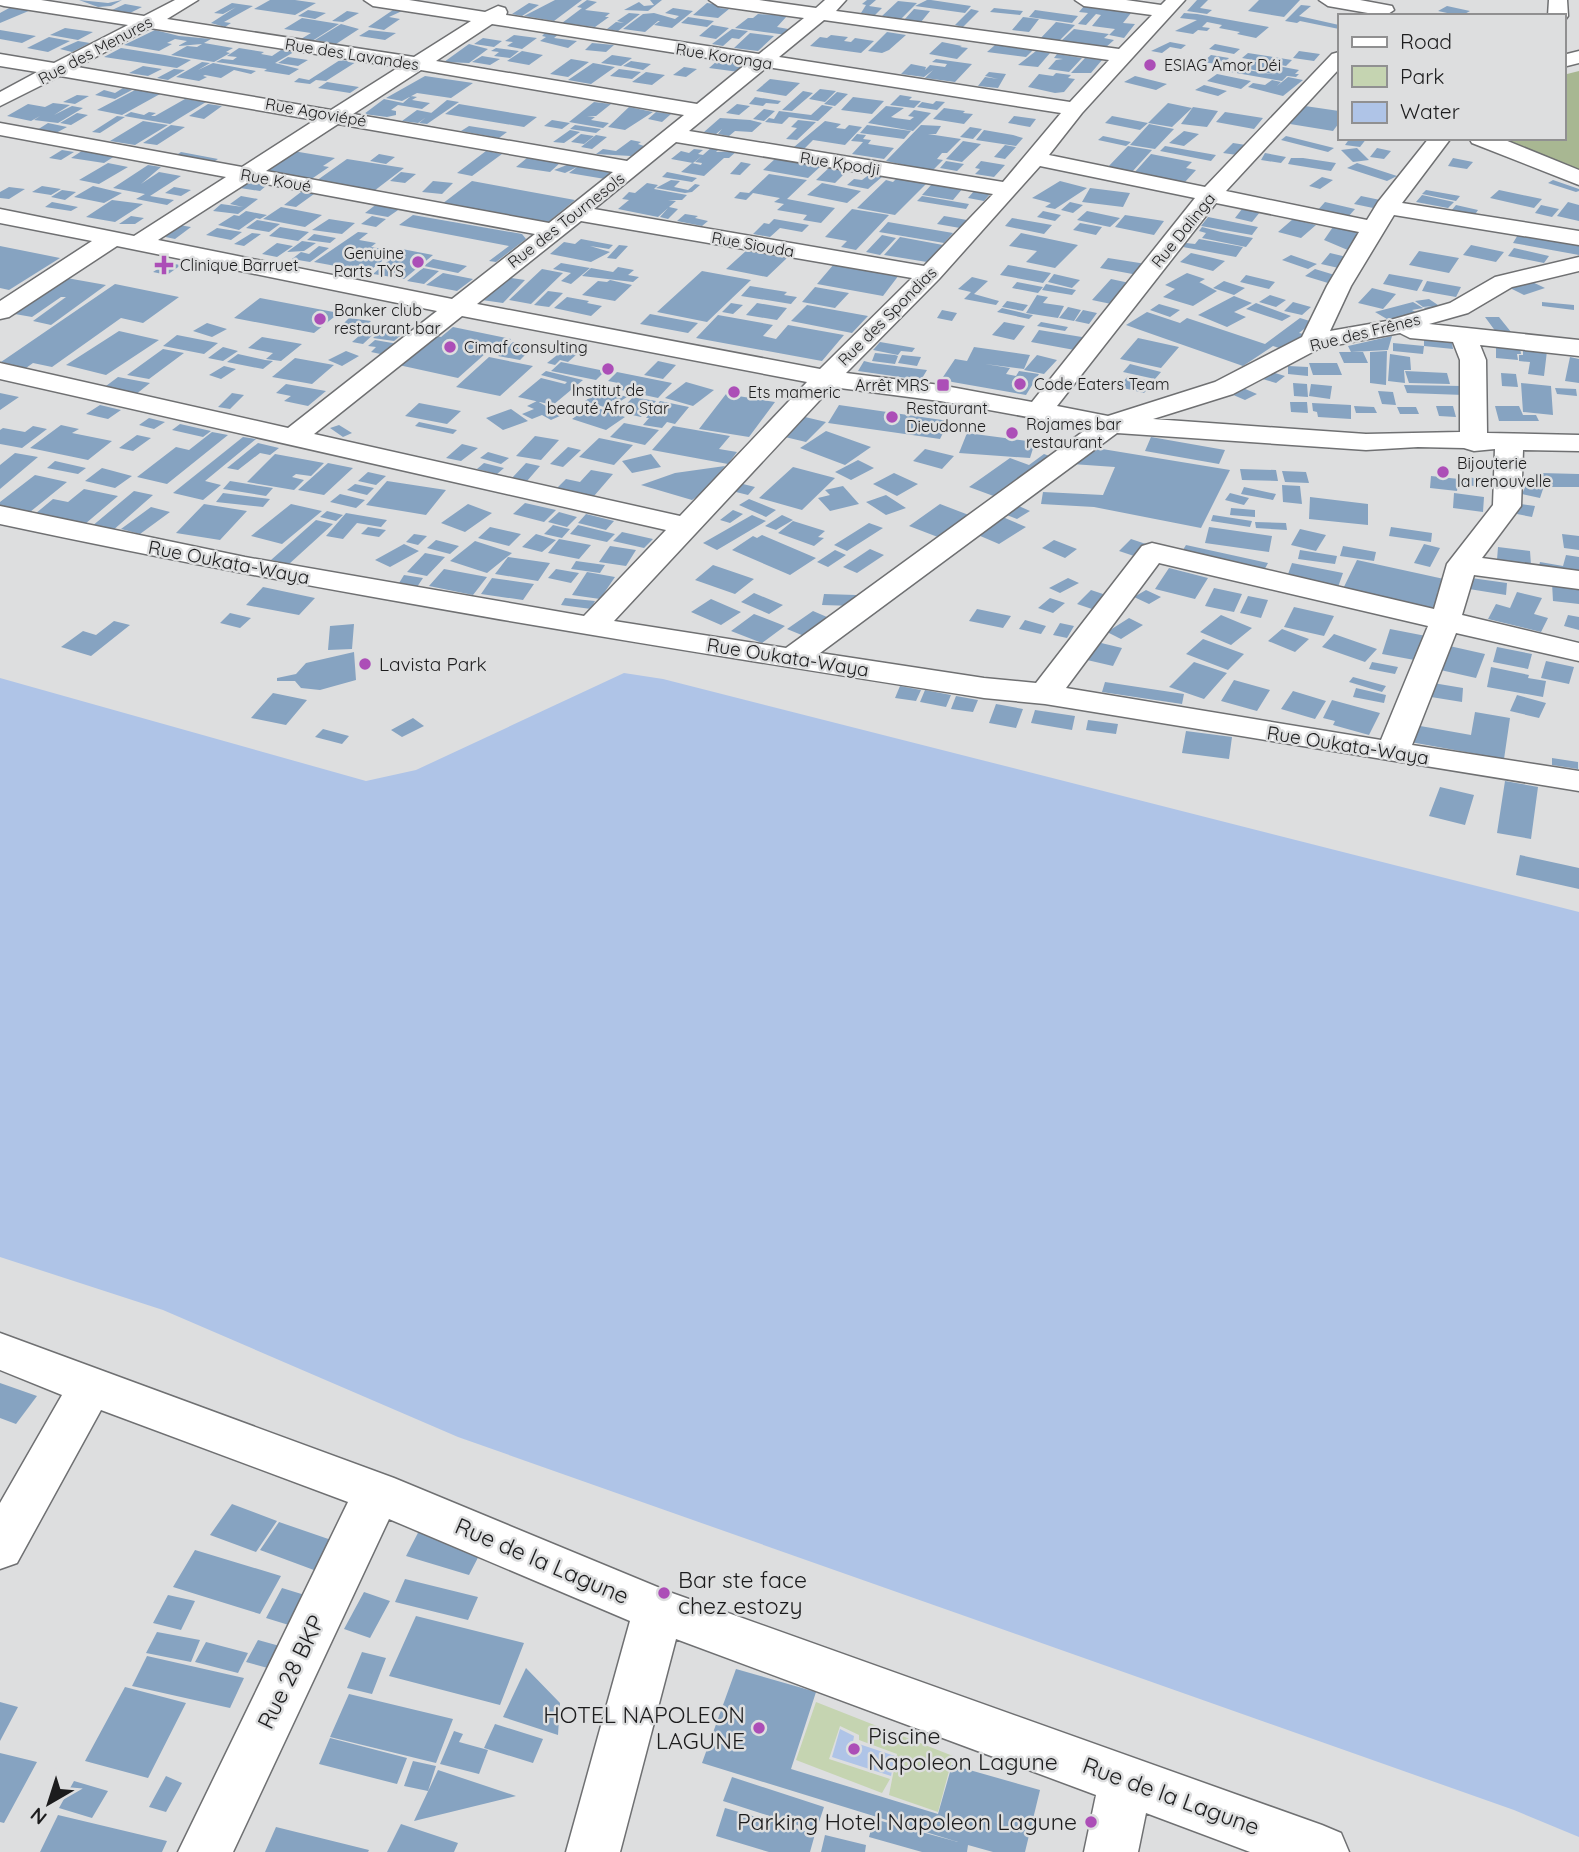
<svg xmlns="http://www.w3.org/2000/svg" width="1579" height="1852" viewBox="0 0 1579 1852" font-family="Quicksand,sans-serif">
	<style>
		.green { fill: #c5d4b1 }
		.forest { fill: #a8b792 }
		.water { fill: #afc4e7 }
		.building { fill: #86a3c1 }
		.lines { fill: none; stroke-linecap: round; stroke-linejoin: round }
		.minor-casing { stroke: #6f7072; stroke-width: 3 }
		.minor { fill: #fff; fill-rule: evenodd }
		.poi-dot { fill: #ac4eb7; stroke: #dddedf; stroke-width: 2.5 }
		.labels { text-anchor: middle; stroke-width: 5; stroke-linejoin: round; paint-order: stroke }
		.far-street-label { font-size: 16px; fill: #1c1c1d; stroke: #dddedf }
		.far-poi-label { font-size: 16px; fill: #1c1c1d; stroke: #dddedf; text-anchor: start }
		.street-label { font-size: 19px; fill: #1c1c1d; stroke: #dddedf }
		.poi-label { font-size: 19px; fill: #1c1c1d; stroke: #dddedf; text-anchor: start }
		.near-street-label { font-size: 23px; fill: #1c1c1d; stroke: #dddedf }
		.near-poi-label { font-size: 23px; fill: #1c1c1d; stroke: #dddedf; text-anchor: start }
	</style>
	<rect width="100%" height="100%" fill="#dddedf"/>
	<path class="green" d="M816,1702L953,1756L938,1812L889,1795L897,1754L859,1740V1735L840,1726L829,1759L890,1779L882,1793L796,1760Z"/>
	<path class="forest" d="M1579,71V174L1502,138H1563V75Z"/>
	<path class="water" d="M624,673L663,679L1579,912V1837L1514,1810L458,1437L163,1310L0,1257V678L366,781L416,770Z
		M840,1729L854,1736L853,1742L895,1756L891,1776L832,1757Z"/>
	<path class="building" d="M79,0L108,3L122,0L111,6L98,7Z
		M270,0H295L316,3L295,15L254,9Z
		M555,0H582L554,21L524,16Z
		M587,0L597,2L585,10L610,13L605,17H609L595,27L562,23L582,8L577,7Z
		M650,0H662L648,11L624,10L639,2L644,6L654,5Z
		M867,0H876L869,6L882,8L875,15L861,13L866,5L862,4Z
		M927,0H931L971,6L965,13L915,6Z
		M1197,0H1208L1200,8L1212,10L1207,14L1187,11Z
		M1259,0H1300L1284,17L1248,11Z
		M898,1L917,3L901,19L882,16Z
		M232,3L253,6L224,22L231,23L225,27L211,23L236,7L223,14L214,13Z
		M529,3L539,5L522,16L512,14Z
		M707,3L722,5L719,8L729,9L718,18L693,15Z
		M125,4L142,7L130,13L112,10Z
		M1301,5L1311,6L1299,16L1339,25V29L1300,21L1297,23L1285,21Z
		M1084,6L1131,13L1123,23L1135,24L1124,38L1109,35L1115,29L1092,26L1101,15L1096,14L1086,25L1078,24L1088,13L1079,12Z
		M1447,6L1470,11L1461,16L1438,11Z
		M11,7L31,10L0,23V13Z
		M673,8L693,11L672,28L654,25L660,21H658L645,32L623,29L643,14L654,13L675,19L679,16L665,13Z
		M994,8L1023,11L1020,15L990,12Z
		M914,9L930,11L921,22L904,20Z
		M971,9L979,11L963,27L955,25Z
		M308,10L326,13L315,19L298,16Z
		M393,10L402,11L389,17L400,19L384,30L368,27Z
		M1035,10L1078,16L1072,23L1029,17Z
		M347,11L359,13L343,22L332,21Z
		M629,13L640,14L618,31L607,29L616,22L624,23L617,21Z
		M1184,13L1197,14L1269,27L1256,38L1237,34L1240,32L1219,28L1222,25L1207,22L1202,27L1210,28L1207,31L1198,30L1193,34L1175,31L1197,20L1180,18Z
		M758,14L787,16L777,27L794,30L787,35L735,28L748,18H753Z
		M1023,17L1039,19L1029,32L1012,30Z
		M302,18L339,24L312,41L301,39L311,33L284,29Z
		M687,18L688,17L714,21L707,27L681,23Z
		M1056,22L1075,25L1059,41H1038Z
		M341,24L359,29L336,44L315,40Z
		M712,25L729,28L716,39L699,36Z
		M65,28L93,32L78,40L50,35Z
		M732,29L748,31L739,39L732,38L723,46L712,44Z
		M1074,29L1109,34L1104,38L1114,40L1105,48L1061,41Z
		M0,30L36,36L22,43L0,39Z
		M155,30L179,36L211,39L204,43L233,48L226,52L230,53L214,62L171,55L187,46L197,47L202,44L178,46L187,41L175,39L167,43L172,44L159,51L124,45Z
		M369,30L396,33L385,40L359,36Z
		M547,31L560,33L554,38L577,41L568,48L540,41L546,37L542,36Z
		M887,32L906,35L889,50L882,53L868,51Z
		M750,33L774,36L758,51L734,48Z
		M514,35L537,38L522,49L507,46L513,42L505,41Z
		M831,35L848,37L844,41L851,42L855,38L874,41L861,53L810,46L820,37L827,38Z
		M49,37L70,41L48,52L27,48Z
		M483,38L502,41L494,47L474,44Z
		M78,41L90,43L72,52L60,49Z
		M942,42L962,46L960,47L968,48L957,59L929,54Z
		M1170,42L1186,45L1181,49L1170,47L1162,53L1151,51Z
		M592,43L614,45L606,52L585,50Z
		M469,44L488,49L469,63L444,62Z
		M1215,44L1240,49L1234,54L1209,49Z
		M995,45L1033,50L1026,57L987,52Z
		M121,48L165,55L191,60L177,68L104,57Z
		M239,48L264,52L261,54L272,56L281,50L294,52L275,63L299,69L289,75L264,71L267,69L216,62L222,59L233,60L237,57L227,56Z
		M496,48L519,51L510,58L494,56L499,52L491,51Z
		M522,51L543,55L529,65L507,61Z
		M1036,51L1050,53L1038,67L1018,65Z
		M1299,51L1320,54L1314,61L1293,58Z
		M1248,53L1292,60L1286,66L1242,58Z
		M1057,54L1082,58L1069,72L1048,69L1056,60L1063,59L1054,58Z
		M612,55L632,58L621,66L601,63Z
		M1211,55L1229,58L1222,65L1203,62Z
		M482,56L500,59L490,65L472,62Z
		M288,57L308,60L298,66L278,63Z
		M1085,58L1102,60L1091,73H1071Z
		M1170,58L1194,62L1188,67L1163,63Z
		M571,59L589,62L568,77L550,74Z
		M936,59L972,64L955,82L925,78L933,70L924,77L901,74L911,64L926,67L925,70L930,65L945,67L947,64L932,62Z
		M340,60L356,62L326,81L316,80L310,84L294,82L299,78L309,80Z
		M631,61L651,64L643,70L623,66Z
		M717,61L747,65L739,72L709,68Z
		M1252,61L1299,70L1295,74H1299L1296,77L1287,76L1282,81L1225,71L1230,67L1277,75L1245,68Z
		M202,62L210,63L198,70L213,63L256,71L251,74L234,70L221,78L205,75L203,76L207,77L199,81L176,77Z
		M593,63L615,67L591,84L568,80Z
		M143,66L162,69L148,76L129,73Z
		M684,67L697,69L686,77L673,75Z
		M174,69L185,70L168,80L157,78Z
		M619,69L641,72L632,79L610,76Z
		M646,72L665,75L652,85L632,82Z
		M989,72L1006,74L998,88L978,86L985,77L998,79L985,76Z
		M1056,73L1071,75L1068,78L1075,79L1064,92L1055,93L1028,87L1039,74L1053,76Z
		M1217,74L1251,81L1241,89L1207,81Z
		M425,76L473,83L451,98L417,93L402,101L386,98Z
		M1135,76L1167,84L1156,90L1124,82Z
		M1288,77L1303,80L1283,96L1248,87L1253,83L1265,85L1272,80L1281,82L1277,86Z
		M770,79L800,83L786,96L756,91Z
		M327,82L359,87L350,93L318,88Z
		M1204,85L1227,91L1218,96L1195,90Z
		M123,88L132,90L115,99L95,95L104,90L115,93Z
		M820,89L836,91L825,102L809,99Z
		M135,90L160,94L122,115L97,110Z
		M803,91L813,93L792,111L782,110Z
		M837,92L848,94L835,106L824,104Z
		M77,95L89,96L75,104L63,102Z
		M900,95L912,97L909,100L921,101L914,108L890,105Z
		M411,96L417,97L412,100L430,103L422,109L398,105L391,110L396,111V115L387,117L364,114L384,99L403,103Z
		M755,97L781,101L778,104L766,103L763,106L749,104Z
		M853,97L884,101L872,114L841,110Z
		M185,99L206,102L170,124L124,116L131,112L144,115L149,112L156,113L151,116H155Z
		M447,100L459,102L427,124L419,123Z
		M936,101L945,102L937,110L917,107L922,102L933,104Z
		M594,102L611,104L596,116H587L595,117L591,120L609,123L603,128L569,122Z
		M53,103L70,105L54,115L72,106L83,108L58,123L34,120L40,116L31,121L7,116L28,104L45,107Z
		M1168,103L1192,108L1172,127L1148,123Z
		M208,104L222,106L204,119L189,116Z
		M459,104L537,117L524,127L445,114Z
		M737,104L750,106L739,115L726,113Z
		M822,105L833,107L818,121L789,117L782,124L765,122L769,118L774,119L779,111L811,115Z
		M886,106L904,108L891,117L895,118L910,120L914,117L908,116L914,110L931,113L913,131L868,123Z
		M1305,106L1339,111V123L1333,131L1290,124Z
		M629,107L653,112L625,130L608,127Z
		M1193,107L1218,111L1207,127L1181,124Z
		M944,108L965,111L963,113L973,114L964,124L933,119Z
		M764,109L775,111L764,121L753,119Z
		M417,110L432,113L418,123L402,121Z
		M656,112L671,114L662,122L648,119Z
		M1225,112L1263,118L1254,129L1216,122Z
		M77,113L88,115L71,125L60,123Z
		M117,116L125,117L100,133L92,132Z
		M1014,116L1036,119L1030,127L1008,123Z
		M1112,116L1148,123L1140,130L1105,123Z
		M720,118L750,120L762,123L752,132L735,131L729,136L718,134L722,129L716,134L704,132Z
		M552,120L570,123L562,129L544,126Z
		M798,120L816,122L797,140L786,139L797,128L791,127Z
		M143,121L168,125L135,145L110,141Z
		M825,121L841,124L836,128L845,129L849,125L862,127L845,145L813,140L804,149L794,147Z
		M48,123L67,127L56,133L37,130Z
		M1149,124L1174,129L1155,149L1130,145Z
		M171,125L185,127L157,145L143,143Z
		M575,125L601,129L596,133L570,129Z
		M867,125L911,131L904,139L860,133Z
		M921,125L941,126L936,134H928L961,139L947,153H942L937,159L943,160L932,171L886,161Z
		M469,126L507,132L499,138L461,131Z
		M970,127L982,129L973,139L960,137Z
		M570,130L580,132L564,143L553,142Z
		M984,130L1013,135L1023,138L1016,146L976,140Z
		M1184,131L1199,134L1184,146L1169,143Z
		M581,134L594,136L584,144L571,142Z
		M857,134L866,135L863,139L871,140L868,144L894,148L884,159L852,154L863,142L851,141Z
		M596,135L607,137L592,149L581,147Z
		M1103,136L1131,142L1126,146L1098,140Z
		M1286,136L1334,148L1328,152L1281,140Z
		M1350,138H1367L1360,147L1345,145Z
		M631,140L641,142L638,144L644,146L631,156L596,154L603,149L616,151Z
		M963,141L981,144L962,162L946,159Z
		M1233,143L1246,145L1237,155L1223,153Z
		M1005,145L1016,147L1005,159L994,157Z
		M1128,146L1152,150L1132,172L1107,168Z
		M1165,146L1216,155L1211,161L1160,151Z
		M712,147L720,148L716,152L737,151L729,158H724L704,176L681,172L692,163L701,165L702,163L695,162Z
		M1357,148L1369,160L1353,162L1341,150Z
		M1377,148L1391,151L1384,159L1370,157Z
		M85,149L118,154L104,163L71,158Z
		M694,149L703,150L698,154L703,155L693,163L671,159L681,151L689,153Z
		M62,150L74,152L61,160L49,158Z
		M293,151L335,158L323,166L329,167L310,180L262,171Z
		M486,151L502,154L472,176L457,173Z
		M181,152L218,159L212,163L175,156Z
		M1265,153L1286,157L1281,163L1261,160Z
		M379,154L395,157L386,164L370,161Z
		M1151,154L1192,162L1186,168L1196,170L1185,182L1134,173Z
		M527,158L560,163L550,172L516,167Z
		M776,158L821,166L808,178L763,170Z
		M1291,158H1303L1336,163L1331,171L1288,164Z
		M1453,158L1473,162L1467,169L1448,166Z
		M347,159L404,168L374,191L316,181Z
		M946,161L964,164L957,171L940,168Z
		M981,161L1005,165L994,177L975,174L980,169L975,168Z
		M741,162L751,164L740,175L730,174Z
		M108,163L128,167L99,184L79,180Z
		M572,163L593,166L589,169L612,173L605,179L569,173L577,167L565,173L554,170Z
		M1357,163L1397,176L1387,181L1347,168Z
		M148,165L161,167L141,184L159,172L181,176L150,196L174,200L167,205L136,199L145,194L113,188Z
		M832,165L850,168L835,183L816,180Z
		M401,172L416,174L405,183L390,181Z
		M667,172L697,178L692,182L662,177Z
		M769,174L807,180L787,199L835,208L821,223L803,220L807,215L777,210L784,204L774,202L780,198L753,193L746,200L734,198L740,192L749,193Z
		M870,174L883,176L868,189L847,185L854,179L862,180Z
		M1322,177L1333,180L1320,189L1309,186Z
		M897,178L927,183L895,215L857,208L886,180L893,182Z
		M671,180L680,181L674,187L688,190L695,184L700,185L692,192L685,193L656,188Z
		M1553,180L1579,189V191L1576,192L1548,183Z
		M433,181L453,183L442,194L422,192Z
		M472,181L575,200L547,223L442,204Z
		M1060,181L1087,188L1055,209L1045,207L1051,203L1032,198Z
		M248,182L267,185L260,191L240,188Z
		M647,183L658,185L654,189L687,195L682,200H668L676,201L669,207L678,209L668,219L660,217L668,208L658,217L618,209L629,200L622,199L629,192L635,193Z
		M822,183L861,191L847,203L807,195Z
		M932,184L963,188L953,200L922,195Z
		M42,186L61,189L51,195L32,192Z
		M93,186L122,193L104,203L74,197Z
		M9,187L25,189L9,199L0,198V192Z
		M174,187L191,190L181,196L165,193Z
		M1090,188L1130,193L1123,207L1082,202Z
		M62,190L76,192L65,200L51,197Z
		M1426,190L1460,196L1456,201L1422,194Z
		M1499,190L1542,199L1534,208L1490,198Z
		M974,191L990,194L984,201L968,198Z
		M301,192L314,194L296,207L284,205Z
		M1422,195L1454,202L1448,208L1416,202Z
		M241,196L258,199L238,214L213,211L221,204L243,207L230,204Z
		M922,196L969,204L966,209L917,201Z
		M1361,196L1385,201L1378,209L1354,204Z
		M112,200L143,204L115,222L86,217Z
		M52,202L78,207L71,211L45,207Z
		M1070,202L1083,205L1073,213L1061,210Z
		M1325,202L1355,209L1348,217L1317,211Z
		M1568,202L1579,205V221L1557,216Z
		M378,203L401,208L388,217L365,213Z
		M1456,205L1478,210L1474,216L1451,211Z
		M1541,205L1559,209L1552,217L1535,213Z
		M281,207L322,215L305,227L263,219Z
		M852,209L889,215L856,250L841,247L847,241L825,237Z
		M1242,209L1260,212L1252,222L1235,218Z
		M246,211L267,215L260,219L256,218L239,230L218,225L234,215L239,216Z
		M1043,211L1061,215L1055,221L1037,217Z
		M1087,211L1120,218L1110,227L1077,220Z
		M685,214L698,216L695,218L708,221L702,226L677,221Z
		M413,215L522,234L526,239L496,262L489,261L509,246L399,225Z
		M1125,215L1164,221L1154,235L1115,227Z
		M131,216L144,218L135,224H119Z
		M372,216L386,219L376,227L361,224Z
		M944,216L967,220L960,228L937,224Z
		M1208,217L1258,227L1252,235L1201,226Z
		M1012,218L1052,225L1044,234L1005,226Z
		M329,219L355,223L342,234L312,230Z
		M774,219L809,225L802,232L780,228L770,237L753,234L764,223L769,224Z
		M1293,219L1316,225L1301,238L1278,232Z
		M257,220L280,224L269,232L246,228Z
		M888,222L953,233L944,243L879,232Z
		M1080,223L1102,227L1096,235L1073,230Z
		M173,224L191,227L175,239L156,235Z
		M1335,224L1363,234L1350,251L1324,240Z
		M280,227L309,232L298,241L269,236Z
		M1202,227L1221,232L1253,238L1246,247L1202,238L1206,233L1199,231Z
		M217,228L242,232L231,240L206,235Z
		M358,232L368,233L359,240L376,243L371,247L395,251L368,272L314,262Z
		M252,233L261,234L244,246L234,244Z
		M1021,233L1078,245L1055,268L1026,262L1037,251L1009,246Z
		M1519,233L1579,243V255L1513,243Z
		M314,234L336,238L330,243L307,240Z
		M882,235L896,238L880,255L866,252Z
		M900,237L943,245L927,262L884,255Z
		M581,239L613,245L609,249L590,246L610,252L591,262L550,254L564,242L575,244Z
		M1199,239L1243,247L1236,257L1183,247L1186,243L1195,244Z
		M302,241L316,243L304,251L287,252Z
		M277,243L293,246L277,257L262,254Z
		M619,245L628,246L616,259L607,258Z
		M1471,245L1504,252L1496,262L1463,255Z
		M0,246L60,258L9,290L0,288Z
		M319,246L329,248L310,262L292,259L301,252L309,254Z
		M1514,248L1549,256L1544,263L1508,256Z
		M402,249L433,255L404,279L373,274Z
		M747,250L787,258L767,277L726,269Z
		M1419,251L1459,258L1449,273L1409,265Z
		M1191,253L1209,257L1225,261L1213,271L1180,262Z
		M1330,253L1351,258L1343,269L1321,264Z
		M1291,255L1317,264L1308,269L1282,260Z
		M1108,258L1146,264L1138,275L1100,268Z
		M433,259L467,266L458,273L424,266Z
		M167,263L181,265L167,275L153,272Z
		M561,263L590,268L571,284L561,281L571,273L553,269Z
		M834,264L899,275L883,296L817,284Z
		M1008,265L1051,273L1043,283L1000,275Z
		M618,267L634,270L628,275L639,277L633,282L582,276L591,268L613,272Z
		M423,268L439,271L424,284L407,281Z
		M542,269L563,273L531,304L509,300Z
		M1315,269L1338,276L1328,283L1305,276Z
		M702,271L751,280L707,322L657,312Z
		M443,273L473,279L457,291L426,285Z
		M1187,273L1205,279L1182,292L1199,282L1217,291L1193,306L1163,297L1175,289L1165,285Z
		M1054,274L1080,280L1072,288L1048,282Z
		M1389,274L1423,280L1417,291L1383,284Z
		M1246,275L1275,282L1269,289L1240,282Z
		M61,277L106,285L51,325L33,321L66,297H61L32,317L9,313Z
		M504,277L525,280L503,303L482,300Z
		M972,277L988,281L974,294L999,301L996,305L964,299L971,292L958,289Z
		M1111,279L1134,284L1116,305L1092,300Z
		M1526,279L1545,288L1524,295L1506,286Z
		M610,280L632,285L615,301L582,295L598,281L607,282Z
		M1224,281L1245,288L1234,295L1213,288Z
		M1427,281L1461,287L1456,297L1422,291Z
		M1017,282L1043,287L1038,293L1012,288Z
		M115,284L179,297L143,323L121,318L52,367L33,363L26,368L1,362Z
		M1046,284L1076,290L1072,295L1042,290Z
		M750,286L787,292L784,295L797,297L791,304L741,296Z
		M815,287L849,293L835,308L802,302Z
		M1372,288L1396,294L1383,309L1358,303Z
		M548,291L563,293L549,307L534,305Z
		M1037,295L1048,297L1043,303L1064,306L1058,318L1026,313Z
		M1270,295L1286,300L1276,307L1259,302Z
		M1234,296L1252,303L1234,312L1246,317L1227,327L1198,315Z
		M567,297L589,301L587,303L602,306L591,316L554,308Z
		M260,298L339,313L314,333L234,318Z
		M1429,299L1438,305L1445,309L1426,310L1424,308L1432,306L1423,307L1415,301Z
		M1007,301L1028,305L1023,311L1002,307Z
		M1293,302L1311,307L1302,315L1284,311Z
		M1413,302L1423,308L1412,310L1420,315L1392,322L1375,312Z
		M1542,302L1574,305V310L1542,306Z
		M731,303L743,305L733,314L722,312Z
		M757,303L787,308L777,320L746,315Z
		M1256,303L1291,316L1282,321L1246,309Z
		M1159,304L1180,310L1170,317L1150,310Z
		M807,305L868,316L852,333L791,321Z
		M1068,307L1081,310L1074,321L1059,318Z
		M1002,308L1027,314L1033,315L1029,319L997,312Z
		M942,310L957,313L952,321L937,318Z
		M1083,310L1097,313L1089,324L1075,321Z
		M1147,312L1180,323L1187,318L1265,344L1300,318L1313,322L1299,333L1308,335L1288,351L1273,346L1243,366L1126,325Z
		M650,314L698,323L688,333L640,324Z
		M718,315L773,325L763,336L776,339L788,325L844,335L822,361L696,338Z
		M1485,317H1499L1511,332H1496Z
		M349,318L371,321L359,334L336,331Z
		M1004,322L1025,326L1014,340L992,335Z
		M1041,322L1068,327L1065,331L1037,326Z
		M207,323L227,329L212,337L193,331Z
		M453,327L511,339L493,354L486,353L458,378L394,364L430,334L441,337Z
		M366,330L377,331L363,344L352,342Z
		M1039,330L1088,338L1080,351L1031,342Z
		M119,331L159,340L106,375L66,365Z
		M380,332L400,336L394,341L373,338Z
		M177,335L218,343L204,354L163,346Z
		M1392,336L1388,350L1351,352L1348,346Z
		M262,337L302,344L281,361L266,359L273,353L248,348Z
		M1138,338L1179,347L1161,368L1120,359Z
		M1424,339L1452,342L1453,349L1424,346Z
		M375,340L398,344L385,355L371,352L376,347L368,346Z
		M513,342L534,346L520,360L498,356Z
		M880,342L915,348L912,352L901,351L898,355L873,350Z
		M1393,343L1424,346L1423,354L1393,351Z
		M1496,346L1520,348L1521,354H1517L1518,360L1496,358Z
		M223,347L238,351L223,361L208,358Z
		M974,347L1030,355L1024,369L985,364L1010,368L1006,374L1016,376L1019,371L1039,374L1026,395L941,380L955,359L967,361Z
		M163,349L184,353L149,379L127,375Z
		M1523,349L1547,351L1544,376L1528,374L1530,362L1519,361V355H1523Z
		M346,351L359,356L342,366L328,360Z
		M1387,351L1386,385L1370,383V352Z
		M561,352L576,355L568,362L560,360L555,365L547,363Z
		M1339,352H1363L1368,363H1344Z
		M875,353L895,355L898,356L895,364L872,361Z
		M238,354L265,360L273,361L263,369L227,362Z
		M1390,354L1410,357L1411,370H1404L1405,383L1388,381Z
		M902,355L921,357L917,366L898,363Z
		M1037,355L1057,360L1044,374L1024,370Z
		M489,357L533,366L500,396L456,387Z
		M1570,357L1579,359V383L1565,381Z
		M295,358L334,365L312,384L272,377Z
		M658,361L676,365L663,379L644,375Z
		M864,361L872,363L927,370L921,380L858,371Z
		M561,362L605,371L596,380L551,371Z
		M1309,363H1337L1342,375H1313Z
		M1130,364L1161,372L1155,379L1123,372Z
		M224,366L236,369L221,379L209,375Z
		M1288,366L1308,367V376L1288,374Z
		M546,371L583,380L553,405L518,397L541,378L565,384L567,382L541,375Z
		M1268,371L1285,376L1276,383L1259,378Z
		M1405,371L1447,373L1450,384L1409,383Z
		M617,372L672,383L658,398L612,388L618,383L608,381Z
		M1501,373L1516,374L1518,387L1502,386Z
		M1128,376L1154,382L1144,393L1119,387Z
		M118,377L150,383L135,395L102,389Z
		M686,382L714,390L693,406L665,398Z
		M1293,383L1307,384L1308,397L1294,396Z
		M1521,383L1551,386L1553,415L1523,412Z
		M286,384L326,391L308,406L284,401L291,396L276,393Z
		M1311,384L1332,386L1330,399L1309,396Z
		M1404,385L1461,386L1464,395L1407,393Z
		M1243,388L1257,394L1245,400L1231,394Z
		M1555,388L1576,389L1577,396L1557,394Z
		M602,389L627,397L619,402L613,400L604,407L585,401Z
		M1378,391L1393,392L1396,405L1382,404Z
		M0,393L19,397L0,410Z
		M232,393L244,395L230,409L218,407Z
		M726,394L775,402L749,437L699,429Z
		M633,397L656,401L641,417L619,412Z
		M537,401L562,415L551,420L542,415L532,419L522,414L534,409L527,406Z
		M660,401L689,407L675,424L667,422L662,428L643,425L649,418H646Z
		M1290,402H1307L1308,413L1291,412Z
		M419,403L461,411L447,424L405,416Z
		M1312,403L1351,405V419L1318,417L1317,412L1313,411Z
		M100,405L121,410L108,419L86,414Z
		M839,405L949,421L940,439L828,423Z
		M591,406L625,417L606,430L572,419Z
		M1354,406L1374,407L1377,413H1356Z
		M1436,406H1453L1456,417L1439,416Z
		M1495,406H1519L1523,415H1536L1539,421H1499Z
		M1397,407H1416L1419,414H1400Z
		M511,409L528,421L503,430L486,418Z
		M805,417L826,422L806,442L785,437Z
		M149,418L165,422L154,429L139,425Z
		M419,422L457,430L453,434L415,426Z
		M624,423L659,430L645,445L610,437Z
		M180,424L211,431L203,437L172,430Z
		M61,425L79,429L72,433L112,441L88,460L30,448Z
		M339,425L352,433L343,437L330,428Z
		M33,426L47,429L22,448L0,444V430L3,428L25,432Z
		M673,426L730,436L719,449L737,452L728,464L652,450Z
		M826,431L871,447L845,465L800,448Z
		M212,432L228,435L167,484L137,477L176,447L189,450Z
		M967,433L1035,442L1030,458L959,453Z
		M137,435L151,438L133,451L119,448Z
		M535,436L559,440L541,460L516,456Z
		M243,437L256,439L205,481L221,485L203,500L173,493Z
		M1151,437L1225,450L1219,464L1145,451Z
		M599,438L633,445L614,465L579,457Z
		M258,443L279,448L270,455L260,453L238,470L227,468Z
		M462,444L478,448L461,461L446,458Z
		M568,447L581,450L563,467L550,464Z
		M1090,447L1230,470L1201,528L1094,507L1041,504L1043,492L1103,495L1115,467L1072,464Z
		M925,449L954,456L942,469L913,461Z
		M488,452L509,458L501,464L480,458Z
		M15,453L38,457L0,489V465Z
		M275,454L324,463L311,476L296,474L292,477L304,480L294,490L247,482Z
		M651,454L661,467L632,473L622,461Z
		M1044,454L1055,458L999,498L969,487L1010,458L1029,465Z
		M858,460L874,468L851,480L835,472Z
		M55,461L86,468L78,474L47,468Z
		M328,463L353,468L324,495L298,490Z
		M484,463L504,468L497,474L477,469Z
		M526,463L540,466L527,481L512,478Z
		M725,466L704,492L692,500L641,485L675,473Z
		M793,467L835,478L802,510L759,498Z
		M102,468L132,476L115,488L85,481Z
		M1240,469L1276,470L1278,481L1242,480Z
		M591,470L613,474L594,496L557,488L566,479L580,482Z
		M1282,471L1306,472L1309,483L1285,482Z
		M368,472L386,476L376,485L358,481Z
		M894,473L918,484L897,496L873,484Z
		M1540,473L1579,474V487H1548Z
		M35,475L67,482L30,512L0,505V502Z
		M1431,476L1459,479L1457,491L1430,488Z
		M1465,477L1500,481L1501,489L1465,485Z
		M230,481L273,488L266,496L223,489Z
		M387,481L446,490L426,515L366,505Z
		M739,483L755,487L748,495L732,491Z
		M1527,483L1544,486L1540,498L1522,494Z
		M355,484L374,488L367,495L347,490Z
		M1282,485L1300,486L1302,504L1283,502Z
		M843,486L859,504L830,511L818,498L830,495L825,490Z
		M1244,487L1276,494L1273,500L1241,494Z
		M84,489L118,496L85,524L35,514L53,499L68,502Z
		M134,491L153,495L111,532L91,527Z
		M223,493L270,499L263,507L216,502Z
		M1230,493L1249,498L1244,505L1225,500Z
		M1454,493L1484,497L1483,512L1453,508Z
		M340,494L365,500L356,508L330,502Z
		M886,495L906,508L886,515L866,502Z
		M1310,497L1368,504V525L1309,519Z
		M749,499L776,510L766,517L739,505Z
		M525,503L556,510L544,522L513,514Z
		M1012,503L1030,511L1017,519L999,512Z
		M204,504L247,511L220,540L176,533Z
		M291,504L322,511L282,544L251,536Z
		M468,504L492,513L465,532L441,523Z
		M940,504L974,517L943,539L909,526Z
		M1520,504L1535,506L1532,517L1517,514Z
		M151,507L170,512L140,534L121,529Z
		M1231,508L1255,510V517L1230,515Z
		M733,510L743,514L730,523L720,520Z
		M327,511L343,515L336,521L320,517Z
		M559,512L577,517L567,527L548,522Z
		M346,513L387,520L381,527L357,523L343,539L326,536Z
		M586,514L614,521L606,530L578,523Z
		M752,515L766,521L717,550L703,543Z
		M782,515L793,520L776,530L765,526Z
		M998,515L1026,527L999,544L978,535L986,530L978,527Z
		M1213,515L1252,521L1250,527L1211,521Z
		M316,520L333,524L289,564L271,560Z
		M793,521L825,531L818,537L824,538L814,546L778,533Z
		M1255,522L1286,523L1287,530L1256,528Z
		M869,523L883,528L847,551L834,545Z
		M553,525L565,528L570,529L562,538L544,534Z
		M578,525L615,534L607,542L570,534Z
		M368,527L386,530L379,537L361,534Z
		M490,527L521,534L509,546L478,538Z
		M1209,527L1272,536L1269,552L1205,543Z
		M1391,527L1432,533L1431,542L1389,536Z
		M1300,529L1326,535L1316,551L1291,545Z
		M622,532L653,539L644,548L613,541Z
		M414,534L427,536L418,545L406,542Z
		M536,534L556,540L542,552L522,547Z
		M1562,534L1579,536V550L1564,548Z
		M762,535L816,558L790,575L732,550L753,536L757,538Z
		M559,539L591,545L579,559L548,553Z
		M1131,539L1146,544L1134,556L1119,551Z
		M436,540L459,546L450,554L427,548Z
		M1054,540L1077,549L1065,558L1042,548Z
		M475,541L512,553L487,573L450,561Z
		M404,544L419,551L390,567L375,560Z
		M1424,544L1440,548L1430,567L1414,563Z
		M1186,545L1268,563L1261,576L1178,558Z
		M610,546L636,550L626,566L599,562Z
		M1343,546L1376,552L1374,561L1340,556Z
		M1498,547L1530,551L1531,565L1497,560Z
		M870,549L884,555L857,573L843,567Z
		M835,550L846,555L828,567L817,562Z
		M1300,550L1337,556L1335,564L1298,559Z
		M425,553L445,557L427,576L407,572Z
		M1566,555L1579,557V576L1538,569L1540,562L1563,566Z
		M508,557L550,563L538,581L495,574Z
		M1357,560L1444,579L1437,593L1450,596L1443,616L1341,593Z
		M576,561L605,565L600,573L571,569Z
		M1292,563L1343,573L1338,587L1287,577Z
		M713,565L754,579L735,594L695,580Z
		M1169,568L1208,578L1195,599L1155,589Z
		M444,569L487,577L473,595L429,586Z
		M556,569L579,573L571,583L548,578Z
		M587,572L615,577L600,599L572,595Z
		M404,575L423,578L415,590L396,588Z
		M1464,577L1507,583L1506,595L1463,588Z
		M492,578L534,584L523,600L481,594Z
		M1068,578L1079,583L1060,593L1049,588Z
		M1552,583L1579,587V604L1553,601Z
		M263,587L315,598L299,615L246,605Z
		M1214,588L1242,594L1234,612L1205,606Z
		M1091,590L1106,595L1092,609L1077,604Z
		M1146,590L1161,597L1149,604L1134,597Z
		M1517,592L1542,598L1534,614L1548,618L1541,632L1488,619L1496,604L1510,608Z
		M754,593L783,605L769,614L741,602Z
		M824,594L856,595L855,606L822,605Z
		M1248,596L1268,600L1261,618L1240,613Z
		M565,598L595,601L591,609L561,605Z
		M1050,598L1065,603L1053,613L1038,608Z
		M711,599L741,612L721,625L691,612Z
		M1294,607L1334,616L1324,636L1284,627Z
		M977,609L1011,616L1003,628L969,621Z
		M813,611L834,620L809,638L787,629Z
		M230,613L251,618L240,628L220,623Z
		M754,614L785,626L762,643L731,631Z
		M1221,615L1252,628L1231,645L1200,632Z
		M1568,615L1579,617V630L1564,626Z
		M1129,618L1143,625L1121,639L1107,632Z
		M1025,620L1046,626L1041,634L1019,629Z
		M114,621L130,625L91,656L61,647L83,631L96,635Z
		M1060,623L1074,626L1067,638L1053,635Z
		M354,624L352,649L328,650L330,626Z
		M1282,629L1309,639L1295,652L1268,641Z
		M1390,629L1426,636L1420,661L1382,654Z
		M1334,634L1377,649L1365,662L1322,647Z
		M1203,639L1244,654L1228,670L1186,654Z
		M1097,642L1122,648L1113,666L1087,660Z
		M1445,645L1485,654L1476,678L1436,669Z
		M1497,647L1532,654L1528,669L1493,662Z
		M354,652L356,680L320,690L301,688L295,681H277V678L296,674L306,663Z
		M1546,661L1574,667L1569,684L1541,678Z
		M1194,662L1227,673L1204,699L1169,687Z
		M1372,662L1398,667L1395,674L1369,669Z
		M1491,667L1529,675L1528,678L1546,681L1543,697L1487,687Z
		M1353,677L1386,686L1382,692L1349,682Z
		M1234,680L1270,690L1257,711L1221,701Z
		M1105,682L1184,694L1182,704L1102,692Z
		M1433,683L1463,688L1462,702L1431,697Z
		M900,686L921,690L916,701L895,698Z
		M1356,688L1386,695L1384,703L1353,697Z
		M925,690L951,695L946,707L920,702Z
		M1293,691L1326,701L1315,719L1281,709Z
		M273,693L307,700L286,725L251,718Z
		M1517,695L1546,703L1539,718L1510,711Z
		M956,696L978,700L973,712L951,709Z
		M1332,700L1380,713L1369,735L1333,725L1335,721L1323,718Z
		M996,704L1023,709L1016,728L989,723Z
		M1035,710L1075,716L1072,730L1031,723Z
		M1475,712L1510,718L1504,759L1405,741L1409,724L1471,735Z
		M413,718L424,726L402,737L391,730Z
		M1088,720L1118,724L1116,734L1086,730Z
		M323,729L349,736L342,744L315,737Z
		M1186,731L1232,737L1229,759L1182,753Z
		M1552,758L1578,762V769L1552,765Z
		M1505,781L1538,787L1531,839L1497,833Z
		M1440,787L1474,795L1465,825L1429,816Z
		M1520,855L1579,868V889L1516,875Z
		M0,1383L37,1396L16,1424L0,1418Z
		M232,1504L277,1521L256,1552L210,1535Z
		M279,1522L340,1543L322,1573L260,1550Z
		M421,1527L484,1546L469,1575L406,1556Z
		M195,1550L281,1576L260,1614L173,1587Z
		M405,1579L478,1597L468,1620L395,1602Z
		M282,1588L308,1596L292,1626L266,1618Z
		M364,1592L390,1601L370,1638L344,1629Z
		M168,1595L195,1601L181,1630L153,1623Z
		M416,1616L524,1643L500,1705L389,1676Z
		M157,1632L200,1640L191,1662L146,1653Z
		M258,1640L287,1648L275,1670L246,1662Z
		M206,1642L248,1653L238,1673L195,1662Z
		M362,1652L386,1658L372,1694L347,1688Z
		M147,1656L244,1678L230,1708L132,1686Z
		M526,1668L560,1703L558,1735L503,1717Z
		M736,1669L816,1692L791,1769L938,1814L952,1765L1040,1790L1025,1852H993L968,1845L967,1852H922L869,1837L874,1819L958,1842L702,1763Z
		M125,1687L186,1703L148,1778L85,1761Z
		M349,1694L453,1719L436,1763L330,1737Z
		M0,1702L18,1707L0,1741Z
		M495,1724L543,1739L533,1763L484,1748Z
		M454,1731L463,1734L459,1742L488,1750L479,1774L440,1764Z
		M330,1738L407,1758L397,1784L319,1764Z
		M0,1753L37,1762L4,1823L0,1822Z
		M413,1761L436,1766L428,1791L404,1786Z
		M438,1770L516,1796L414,1821Z
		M166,1776L182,1783L166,1812L149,1807Z
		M732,1777L824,1807L816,1831L723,1801Z
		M74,1781L108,1791L92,1818L59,1808Z
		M725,1808L815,1834L810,1852H769L716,1836Z
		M58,1815L167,1841L162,1852H40Z
		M401,1824L458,1843L454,1852H387Z
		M276,1827L369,1850L368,1852H265Z
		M825,1835L866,1845L865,1852H821Z"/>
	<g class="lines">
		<defs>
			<path id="minor" d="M0,0H41L144,16L175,0H198L167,19L414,57L471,21L373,6L364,0H409L485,12L498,6L505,8L507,12L506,15L759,54L804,18L718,6L709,0H759L816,8L825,0H846L836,11L1119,49L1152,15L1084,6L1075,0H1126L1161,5L1166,0H1185L1082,113L1049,155L1205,187L1332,54L1339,52V69L1226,191L1367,220L1378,202L1429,138H1451L1402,203L1579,231V245L1394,215L1351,286L1330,331L1387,321L1450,303L1495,277L1579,257V271L1512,287L1468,313L1429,324L1579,340V356L1480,345L1486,360L1487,433L1579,435V451L1523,450L1521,506L1482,558L1579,571V589L1474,575L1462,615L1579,643V661L1456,633L1412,745L1579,771V791L1045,704L984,698C655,646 326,594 0,524V506L245,557L584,616L666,530L0,379V363L288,428L437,311L117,246L9,317L0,319V301L92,241L0,223V209L134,236L226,177L0,135V123L242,167L315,120L60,76L0,106V92L37,72L0,66V54L54,63L128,25L4,6L0,5ZM824,20L1109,60L1070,102L779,57ZM492,24L746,64L697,104L436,61ZM150,28L399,67L331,110L77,67ZM767,67L1061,113L1003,182L689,131ZM421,70L684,115L627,161L353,114ZM338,124L613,172L549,223L266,171ZM676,142L993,194L924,266L594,209ZM1040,166L1195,198L1032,402L940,385L846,373L939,279ZM250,181L535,234L452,299L158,240ZM1216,203L1359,232L1327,286L1302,337L1215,382L1108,416L1057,406ZM581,221L912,278L820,369L477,304ZM462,316L807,382L680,516L314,434ZM1400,333L1410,338L1453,342L1460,360V432L1366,434L1153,419L1233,394L1320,348ZM832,387L940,401L1088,428L786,648L614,621ZM1117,433L1366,450L1418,447L1464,448L1474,451L1495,449L1493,505L1447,564L1434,609L1152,543L1142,546L1036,683L984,678L820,653ZM1159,563L1428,626L1381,740L1066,688Z
				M1319,0H1360L1392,6L1394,10L1385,16L1328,6Z
				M1549,0H1567L1568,16L1565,20L1563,16H1548Z
				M1579,51V63L1563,67V55Z
				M1469,138H1500L1579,170V185L1472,143Z
				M0,1333L394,1478L672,1593L1322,1825L1341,1833L1349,1852H1250L1146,1813L1138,1852H1084L1096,1795L676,1639L620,1852H566L630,1621L389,1519L233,1852H178L348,1502L101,1410L17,1563L0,1569V1503L62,1395L0,1370Z"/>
		</defs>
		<use href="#minor" class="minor-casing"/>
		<use href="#minor" class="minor"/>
	</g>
	<g class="poi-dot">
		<circle cx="1150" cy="65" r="7"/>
		<circle cx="418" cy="262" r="7"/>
		<path d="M160.5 254.5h7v7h7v7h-7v7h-7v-7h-7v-7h7z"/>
		<circle cx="320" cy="319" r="7"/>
		<circle cx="450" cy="347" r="7"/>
		<circle cx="608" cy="369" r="7"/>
		<circle cx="1020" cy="384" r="7"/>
		<rect x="936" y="378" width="14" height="14" rx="3.5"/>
		<circle cx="734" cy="392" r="7"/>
		<circle cx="892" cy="417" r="7"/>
		<circle cx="1012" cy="433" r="7"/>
		<circle cx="1443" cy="472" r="7"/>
		<circle cx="365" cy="664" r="7"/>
		<circle cx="664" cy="1593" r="7"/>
		<circle cx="759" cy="1728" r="7"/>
		<circle cx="854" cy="1749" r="7"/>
		<circle cx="1091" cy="1822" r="7"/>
	</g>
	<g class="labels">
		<g class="far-street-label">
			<text transform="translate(95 50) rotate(-28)" y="6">Rue des Menures</text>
			<text transform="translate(352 54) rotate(9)" y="6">Rue des Lavandes</text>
			<text transform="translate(724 56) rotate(9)" y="6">Rue Koronga</text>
			<text transform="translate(316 112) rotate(10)" y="6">Rue Agoviépé</text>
			<text transform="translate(840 163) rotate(9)" y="6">Rue Kpodji</text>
			<text transform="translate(276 180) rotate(10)" y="6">Rue Koué</text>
			<text transform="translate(566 220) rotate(-38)" y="6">Rue des Tournesols</text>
			<text transform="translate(1183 230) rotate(-51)" y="6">Rue Dalinga</text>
			<text transform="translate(753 244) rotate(10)" y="6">Rue Siouda</text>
			<text transform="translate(887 316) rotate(-45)" y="6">Rue des Spondias</text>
			<text transform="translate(1365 332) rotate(-14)" y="6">Rue des Frênes</text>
		</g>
		<g class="far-poi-label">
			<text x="1164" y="71">ESIAG Amor Déi</text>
			<text x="404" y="259" text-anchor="end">Genuine<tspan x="404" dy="18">Parts TYS</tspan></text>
			<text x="180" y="271">Clinique Barruet</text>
			<text x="334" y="316">Banker club<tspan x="334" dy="18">restaurant bar</tspan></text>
			<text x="464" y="353">Cimaf consulting</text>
			<text x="1034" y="390">Code Eaters Team</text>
			<text x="929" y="391" text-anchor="end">Arrêt MRS</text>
			<text x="608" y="396" text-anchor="middle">Institut de<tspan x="608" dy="18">beauté Afro Star</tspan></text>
			<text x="748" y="398">Ets mameric</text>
			<text x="906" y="414">Restaurant<tspan x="906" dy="18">Dieudonne</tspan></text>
			<text x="1026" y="430">Rojames bar<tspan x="1026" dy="18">restaurant</tspan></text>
			<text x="1457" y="469">Bijouterie<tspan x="1457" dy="18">la renouvelle</tspan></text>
		</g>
		<g class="street-label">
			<text transform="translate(229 562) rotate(11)" y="7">Rue Oukata-Waya</text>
			<text transform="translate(788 657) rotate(9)" y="7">Rue Oukata-Waya</text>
			<text transform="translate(1348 745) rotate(9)" y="7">Rue Oukata-Waya</text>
		</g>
		<g class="poi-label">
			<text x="379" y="671">Lavista Park</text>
		</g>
		<g class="near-street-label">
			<text transform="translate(542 1561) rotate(23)" y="8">Rue de la Lagune</text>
			<text transform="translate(291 1672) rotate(-64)" y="8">Rue 28 BKP</text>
			<text transform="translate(1171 1796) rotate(20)" y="8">Rue de la Lagune</text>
		</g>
		<g class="near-poi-label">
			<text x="678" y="1588">Bar ste face<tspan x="678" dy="26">chez estozy</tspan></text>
			<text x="745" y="1723" text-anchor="end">HOTEL NAPOLEON<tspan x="745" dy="26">LAGUNE</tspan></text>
			<text x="868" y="1744">Piscine<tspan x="868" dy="26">Napoleon Lagune</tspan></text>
			<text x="1077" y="1830" text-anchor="end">Parking Hotel Napoleon Lagune</text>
		</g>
	</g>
	<rect x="1338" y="14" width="228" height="126" fill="#dddedf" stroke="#909091" stroke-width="2"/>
	<rect x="1352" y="37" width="35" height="10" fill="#ffffff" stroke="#909091" stroke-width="2"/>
	<text x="1400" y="49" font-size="21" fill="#1c1c1d">Road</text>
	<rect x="1352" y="66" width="35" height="21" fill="#c5d4b1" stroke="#909091" stroke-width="2"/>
	<text x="1400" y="84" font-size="21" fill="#1c1c1d">Park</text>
	<rect x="1352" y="102" width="35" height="21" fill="#afc4e7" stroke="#909091" stroke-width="2"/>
	<text x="1400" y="119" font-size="21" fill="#1c1c1d">Water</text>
	<g transform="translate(49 1803) rotate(219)" stroke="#dddedf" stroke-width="5" paint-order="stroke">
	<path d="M0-5L12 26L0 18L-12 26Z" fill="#1c1c1d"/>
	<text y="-10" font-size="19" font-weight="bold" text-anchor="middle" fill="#1c1c1d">N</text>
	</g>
</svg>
